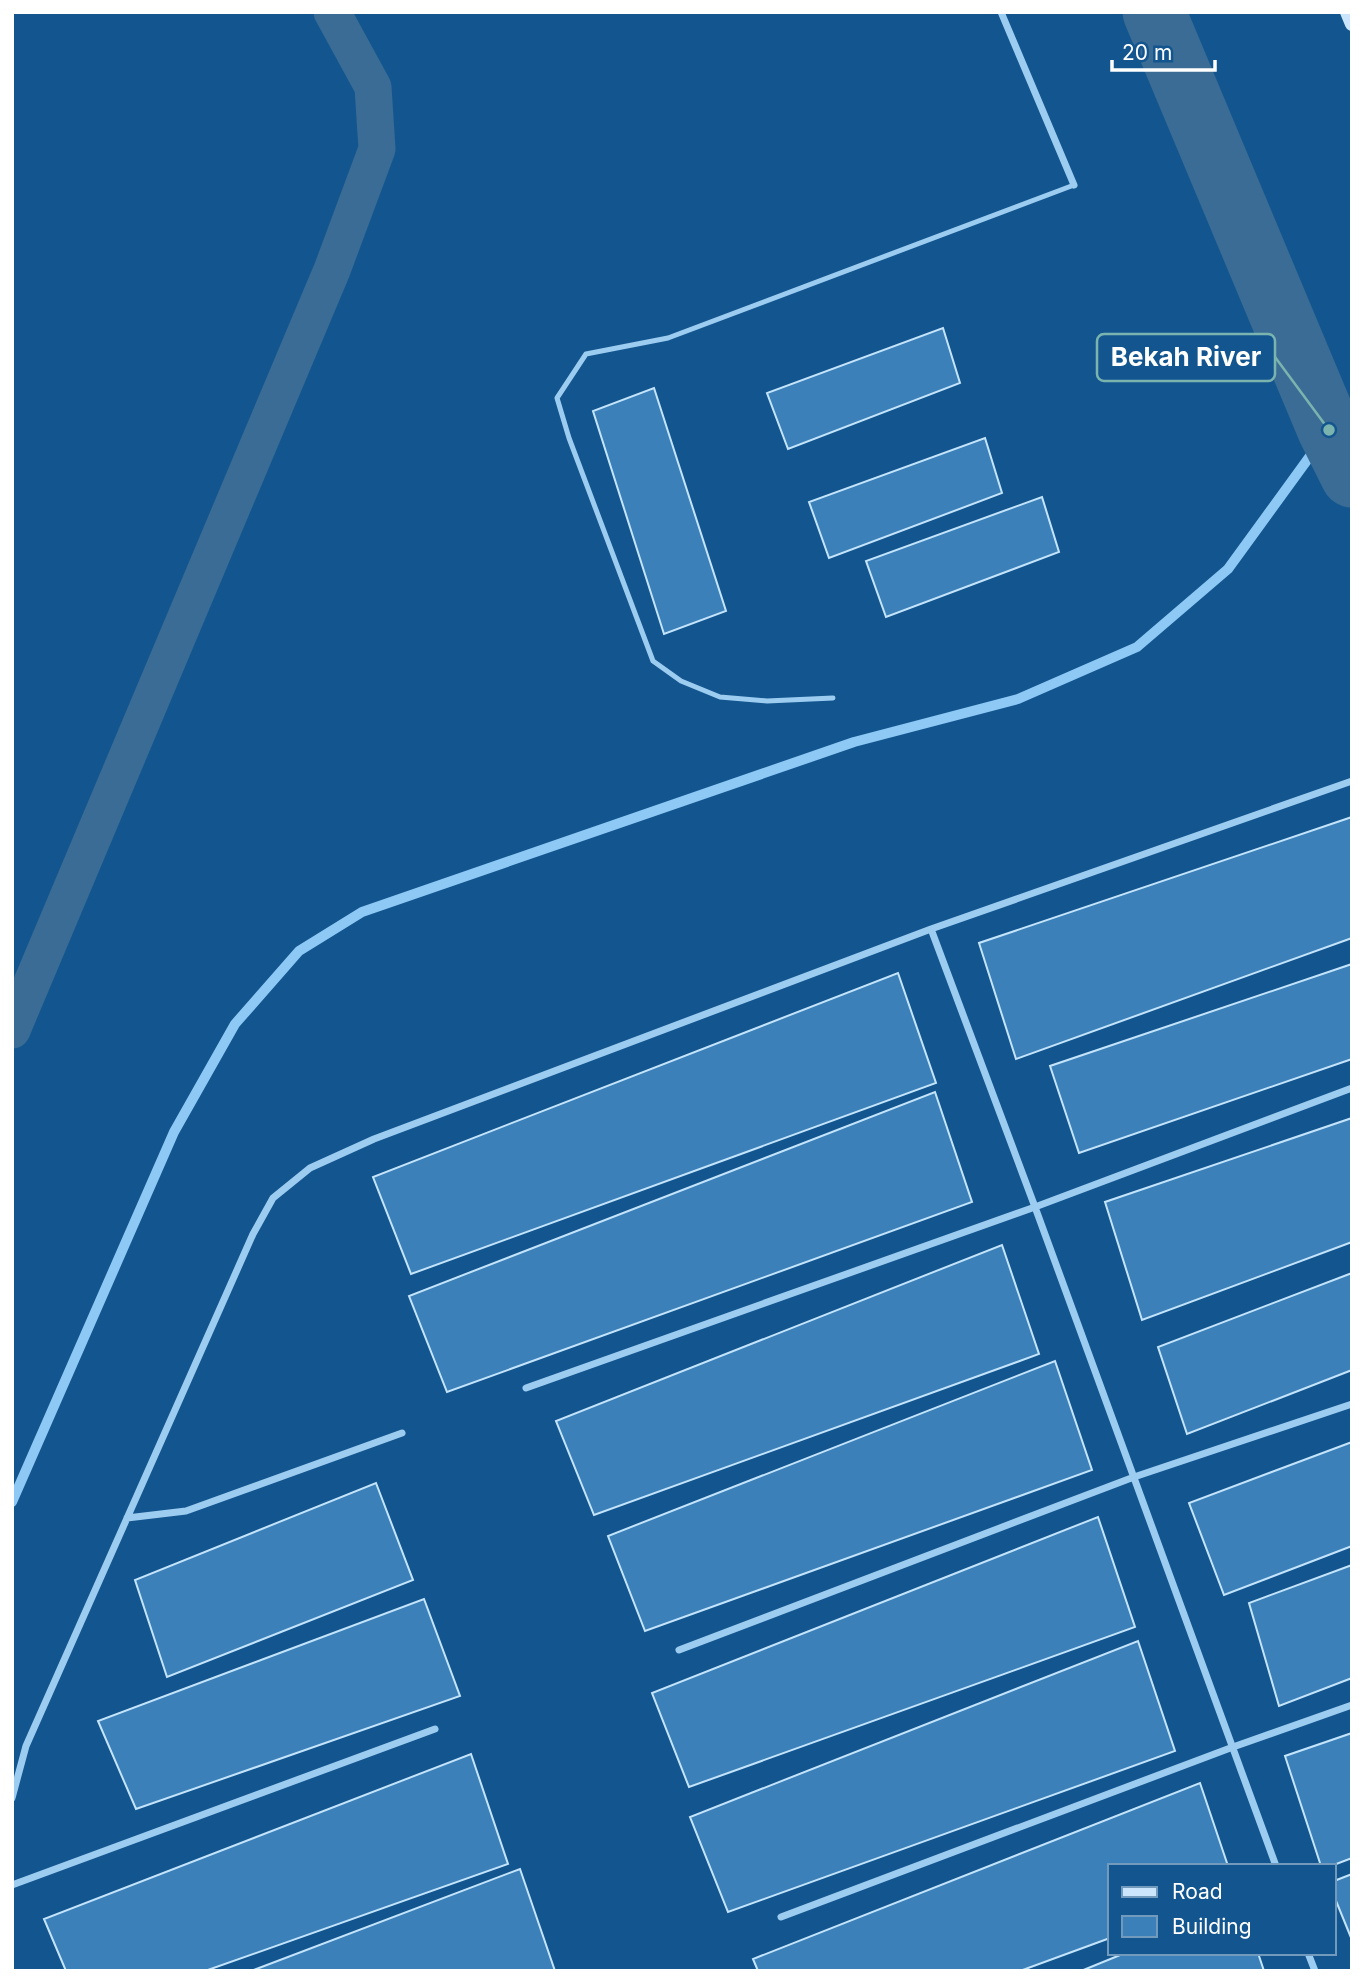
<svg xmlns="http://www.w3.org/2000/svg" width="1364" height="1983" viewBox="0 0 1364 1983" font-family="Inter,sans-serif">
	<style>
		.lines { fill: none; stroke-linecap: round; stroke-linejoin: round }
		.stream { stroke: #8ec9f5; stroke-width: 10 }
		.canal { stroke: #3a6c95; stroke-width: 37 }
		.river { stroke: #3a6c95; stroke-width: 63 }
		.building { fill: #3b80b8; stroke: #c4e4fc; stroke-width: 2 }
		.lane { stroke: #9dccf1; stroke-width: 5 }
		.street { stroke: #9dccf1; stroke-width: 7 }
		.secondary { stroke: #cbe6fc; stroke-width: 14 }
		.leader { fill: none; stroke: #7bb4af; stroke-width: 2.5 }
		.callout-dot { fill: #7bb4af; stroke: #13568f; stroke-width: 2.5 }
		.callout { fill: #13568f; stroke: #7bb4af; stroke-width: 2.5 }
		.callout-label { font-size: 26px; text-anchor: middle; font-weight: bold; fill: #fff }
	</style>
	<rect width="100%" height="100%" fill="#13568f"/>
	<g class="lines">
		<path class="stream" d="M12,1502L174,1132L235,1024L299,951L362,912L854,742L1018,699L1137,647L1228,569L1329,430"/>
		<path class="canal" d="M12,1030L332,270L377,149L373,87L332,12"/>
		<path class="river" d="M1154,12L1329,430L1352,476"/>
	</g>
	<path class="building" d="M943,328L960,383L788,449L767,393Z
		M654,388L726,611L664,634L593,411Z
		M985,438L1002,493L829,558L809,502Z
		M1042,497L1059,552L886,617L866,561Z
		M1352,817V938L1016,1059L979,943Z
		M1352,964V1059L1079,1153L1050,1066Z
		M898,973L936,1083L411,1274L373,1177Z
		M935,1092L972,1202L447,1392L409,1296Z
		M1352,1118V1242L1142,1320L1105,1202Z
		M1002,1245L1039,1354L594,1515L556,1421Z
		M1352,1273V1370L1187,1434L1158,1347Z
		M1055,1361L1092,1470L645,1631L608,1536Z
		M1352,1442V1546L1224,1595L1189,1503Z
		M376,1483L413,1580L167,1677L135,1580Z
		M1098,1517L1135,1627L689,1787L652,1693Z
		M1352,1565V1678L1279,1706L1249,1603Z
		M424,1599L460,1696L136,1809L98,1721Z
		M1138,1641L1175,1751L728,1912L690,1817Z
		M1352,1733V1858L1331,1866H1321L1285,1756Z
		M471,1754L508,1864L205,1971H66L44,1919Z
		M1200,1783L1228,1866H1110V1938L1020,1971H758L753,1959Z
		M520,1869L555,1971H251Z
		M1352,1874V1940L1334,1896V1881Z
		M1125,1953H1258L1264,1971H1081Z"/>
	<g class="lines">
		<path class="lane" d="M833,698L767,701L720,697L681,681L653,661L569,438L557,398L586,354L668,338L1074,185"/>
		<path class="street" d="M1001,12L1074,185
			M931,929L1035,1207L1276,1866
			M526,1388L1035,1207L1352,1088
			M127,1518L186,1511L402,1433
			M679,1650L1134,1477L1352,1404
			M12,1798L26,1746L253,1234L273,1198L310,1168L374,1139L931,929L1352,781
			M12,1885L435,1729
			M781,1917L1233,1747L1352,1705
			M1308,1953L1315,1971"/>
		<path class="secondary" d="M1347,12L1352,24"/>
	</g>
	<path class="leader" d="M1329 430L1275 357"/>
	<circle class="callout-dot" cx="1329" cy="430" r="7"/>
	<rect class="callout" x="1097" y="334" width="178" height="47" rx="7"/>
	<g class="callout-label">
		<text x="1186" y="366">Bekah River</text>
	</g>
	<rect width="1364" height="1983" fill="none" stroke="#ffffff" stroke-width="28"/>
	<rect x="1108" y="1864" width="228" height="91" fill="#13568f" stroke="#719abc" stroke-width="2"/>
	<rect x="1122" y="1887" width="35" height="10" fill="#cbe6fc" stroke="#719abc" stroke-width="2"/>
	<text x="1172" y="1899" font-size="21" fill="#ffffff">Road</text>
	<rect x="1122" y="1916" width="35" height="21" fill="#3b80b8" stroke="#719abc" stroke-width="2"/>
	<text x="1172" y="1934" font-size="21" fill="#ffffff">Building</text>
	<path d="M1112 60v10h103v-10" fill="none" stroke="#ffffff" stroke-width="3.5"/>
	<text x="1122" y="60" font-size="21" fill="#ffffff" stroke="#13568f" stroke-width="5" paint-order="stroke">20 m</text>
</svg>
